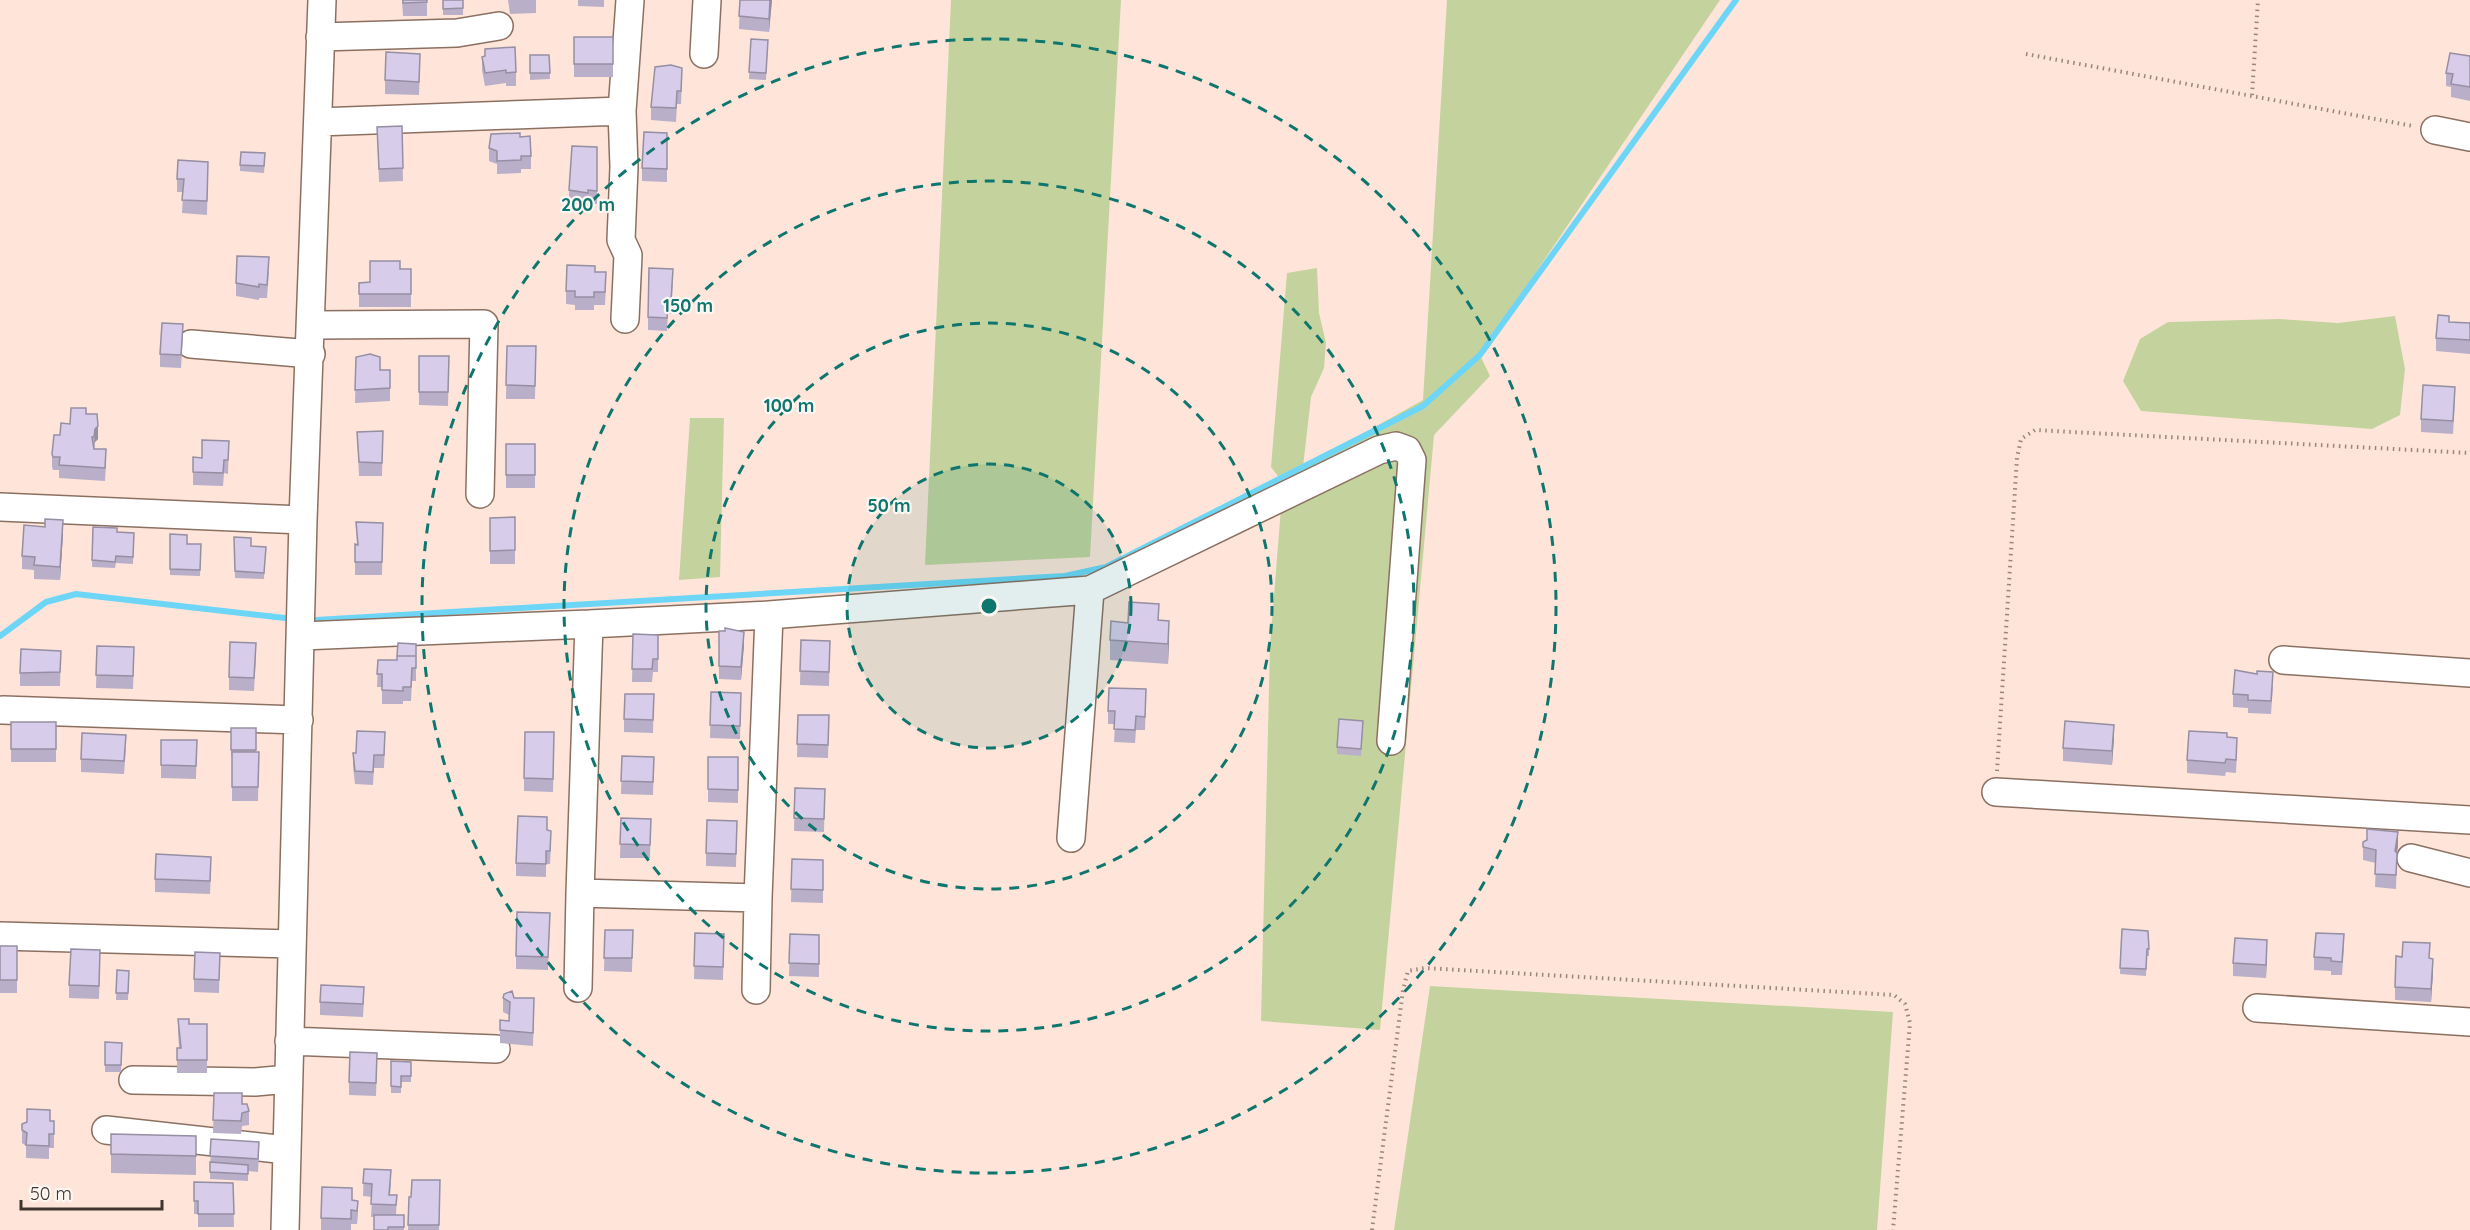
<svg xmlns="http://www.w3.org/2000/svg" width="2470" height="1230" viewBox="0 0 2470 1230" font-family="Quicksand,sans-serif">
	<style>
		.green { fill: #c4d39e }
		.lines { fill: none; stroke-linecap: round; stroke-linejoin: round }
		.stream { stroke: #6dd6f7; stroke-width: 6 }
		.minor-casing { stroke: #8b7062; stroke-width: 30 }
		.path { stroke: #98867d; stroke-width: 4; stroke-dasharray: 1.5 4.5; stroke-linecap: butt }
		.minor { stroke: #fff; stroke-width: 27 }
		.wall { fill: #b9afc8 }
		.shaded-wall { fill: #968fa3 }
		.building { fill: #d7cce9; stroke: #968fa3; stroke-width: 1.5 }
		.ring { fill: none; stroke: #0f766e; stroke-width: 3; stroke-dasharray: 10 8 }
		.centre { fill: #0f766e; stroke: #fdf7f4; stroke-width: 3 }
		.ring-label { font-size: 18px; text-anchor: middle; font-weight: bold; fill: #0f766e; stroke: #fdf7f4; stroke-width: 4.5; stroke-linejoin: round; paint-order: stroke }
	</style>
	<rect width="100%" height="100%" fill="#ffe5d9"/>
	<path class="green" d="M951,0H1121L1090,557L925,565Z
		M1447,0H1720L1480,355L1490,376L1434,435L1380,1030L1261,1021L1270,646L1282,495L1280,479L1271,467L1287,273L1317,268L1319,313L1326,343L1324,368L1311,397L1303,467L1423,400Z
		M2395,316L2405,369L2400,415L2372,429L2141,411L2123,381L2140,339L2168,322L2279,319L2338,323Z
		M690,418H724L720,577L679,580Z
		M1430,986L1893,1012L1877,1230H1394Z"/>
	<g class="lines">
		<path class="stream" d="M316,620L1065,576L1106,567L1423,406L1480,355L1736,0
			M0,636L46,602L76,594L285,618"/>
		<defs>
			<path id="minor" d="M320,37L457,33L499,26
				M704,54L707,0
				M318,122L622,111
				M2435,130L2470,137
				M625,319L628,255L621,240L624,167L622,111L630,0
				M312,325L484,324L480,494
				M191,344L311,354
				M0,507L303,520
				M769,615L1090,590L1379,450L1396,446L1407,450L1412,460L1391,741
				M302,636L589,624L580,893L758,898L769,615L589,624
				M2283,660L2470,673
				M3,710L299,720
				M1996,792L2470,820
				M1071,838L1090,590
				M2411,858L2470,873
				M0,936L292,944
				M578,988L580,893
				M756,990L758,898
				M2257,1008L2470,1022
				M289,1041L496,1049
				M133,1080L255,1082L288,1079
				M106,1130L286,1150
				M285,1230L303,520L322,0"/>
		</defs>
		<use href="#minor" class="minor-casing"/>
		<path class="path" d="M2026,54L2413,126
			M2252,95L2258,0
			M1997,771L2017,458L2021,439L2035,430L2470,453
			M1372,1230L1403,990L1408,971L1425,968L1894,995L1905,1004L1910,1023L1893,1230"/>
		<use href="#minor" class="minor"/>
	</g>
	<path class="wall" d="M402,0H427V16H403Z
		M443,0H463V15H443Z
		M508,0H536V13L510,14Z
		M578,0H604V7L578,6Z
		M740,0H772L769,32L739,29Z
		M574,37H613V77H574Z
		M751,39L768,40L766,80L749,79Z
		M530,55H549L550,79L530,80Z
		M2470,56V101L2451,97V87L2446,86V73Z
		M482,57L516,72V86H506V83L485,86L482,70Z
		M420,67L419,95L385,94V80Z
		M682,81L681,104H677L676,122L651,120V107Z
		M402,126L403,181L379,182L377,127Z
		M667,133V182L642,181V168Z
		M520,137L531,156V169H521V173L497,174V164L489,161V148Z
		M597,147V204H588V206L569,203V190Z
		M265,160L264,173L240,171V165Z
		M208,162L207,215L182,213L183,192H177V179Z
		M400,269H411V307H359V283L370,282Z
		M269,271L267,298H259V300L236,296V283Z
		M595,272L606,285L605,305H594V310H575V305L566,304V291Z
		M673,282L671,314L668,313L667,331L648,330V317Z
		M2470,323V354L2436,351V338Z
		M183,337L181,368L160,367V354Z
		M507,346H536L535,399H506Z
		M419,356H449L448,406L419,405Z
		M356,357L380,370H390V401L355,403Z
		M2455,400L2453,434L2421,432V419Z
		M86,414L98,439L95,442L94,449L106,463L105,481L59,478V470H53L52,467V454L60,435L70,424Z
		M383,431L382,476H359L357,432Z
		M229,441L228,474L224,473L223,486L193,485V472L202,458Z
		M506,444H535V488H506Z
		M515,517V564H490V518Z
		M356,522L383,523L382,575H355V544L357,545Z
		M93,527L117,532L134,533L133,564L116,563L115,568L92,567Z
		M63,534L60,580L34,579V570L22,569V556Z
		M170,534L187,544H201L200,576L170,575Z
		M234,537L251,546L266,547L264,579L235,578Z
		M1159,620L1169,641L1168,664L1110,660V640L1128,623Z
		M719,631L744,645L741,680L719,679Z
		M633,634L658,635V672H653L652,682H632Z
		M801,640L830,641L829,686L800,685Z
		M416,644V681H412L411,701H403V704H382V687H377L378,660H397Z
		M97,646L134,660L133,689L96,688Z
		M61,651L60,686H20V673Z
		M256,656L254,691L229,690V677Z
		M2273,686L2271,714L2248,713V708L2233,707V694Z
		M711,692L741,693L740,739L710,738Z
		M654,694L653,733L624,732V719Z
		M1146,702L1145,730H1136L1135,743L1114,742L1115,724H1108V711Z
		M798,715H829L828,758L797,757Z
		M11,722H56V762H11Z
		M231,728H256V752H259L258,801H232V756H231Z
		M1363,728L1361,756L1337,754V747Z
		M2114,738L2112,765L2063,761V748Z
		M161,740H197L196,779L161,778Z
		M385,745L384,768H374L373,785L355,784L353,766V753H356Z
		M554,746L553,792L524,791V778Z
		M126,748L124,774L81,772V759Z
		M2237,751L2236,773L2226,772L2225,776L2187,773V760Z
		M622,756L654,757L653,795L621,794Z
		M708,757H738V803L708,802Z
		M795,788L825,789L824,832L794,831Z
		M621,818L651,819L650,858H620Z
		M737,821L736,867L706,866V853Z
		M547,830L551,844L550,864H546V877L516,876V863Z
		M2363,842L2398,846L2397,853L2396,889L2375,887L2376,863L2363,860Z
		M792,859L823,860V903L791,902Z
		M211,870L210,894L155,892V879Z
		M550,913L548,970L516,969V956Z
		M2122,929L2149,949V956H2147L2146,976L2120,974Z
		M605,930H633L632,972L604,971Z
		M695,933L724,934L723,980L694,979Z
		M790,934L819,935V977L789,976Z
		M0,946H17V993H0Z
		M2344,947L2342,975H2331V971L2314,970V957Z
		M220,953L219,993L194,992V979Z
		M2267,953L2266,978L2233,976V963Z
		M2430,958L2433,972L2431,1002L2395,1000V987Z
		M100,964L99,999L69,998V985Z
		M117,970L129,971L128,1000H116Z
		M503,998H514L534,1012L533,1046L500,1043V1020L509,1021V1015L503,1012Z
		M364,1000L363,1017L320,1015V1002Z
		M178,1019L189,1024H207V1073H177V1060L179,1048L178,1032Z
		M105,1042L122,1043L121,1072H105Z
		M391,1061L411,1062V1082H401V1093H391Z
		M377,1066L376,1096L349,1095V1082Z
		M214,1093L242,1104L249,1111V1125L242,1126L241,1134L213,1133Z
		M50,1121H54V1148H49V1159L26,1158V1146L22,1143V1130Z
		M111,1134L196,1136V1175L111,1173Z
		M211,1139L259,1155L258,1172L248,1171V1181L210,1179Z
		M364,1169L391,1183L390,1195H397L396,1215H404V1230H374V1217H371L372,1197L363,1196Z
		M440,1180L439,1230H408L409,1197H411Z
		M194,1182L233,1183L234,1227H198V1214H194Z
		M352,1200L358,1201V1214L357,1224H351V1230H321V1218Z"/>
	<path class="shaded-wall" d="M770,0H772L769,32V19Z
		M98,426V439L95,442L94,450L95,429Z
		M63,520V534L60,580V567Z
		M1169,621V641L1168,664V644Z
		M744,632V645L741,680V667Z
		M2114,725V738L2112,765V751Z
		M2398,832V846L2395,864V851Z
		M2267,940V953L2266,978V965Z
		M2433,959V972L2431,1002V989Z"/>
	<path class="building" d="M403,0H427V2L403,3Z
		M443,0H463V8L443,9Z
		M740,0H770L769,19L739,16Z
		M574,37H613V64H574Z
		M751,39L768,40L766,73L749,72Z
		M515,47L516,72L506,73V70L485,73L482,57L485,56V49Z
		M386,52L420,54L419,82L385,80Z
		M2450,53L2470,56V87L2451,84L2453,74L2446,73Z
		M530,55H549L550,73H530Z
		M671,65L682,68L681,91H677L676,108L651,107L655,67Z
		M402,126L403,168L379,169L377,127Z
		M644,132L667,133V169L642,168Z
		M520,133V137L530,136L531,156H521V160L497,161V151L489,148L491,134Z
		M572,146L597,147V191L588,190V193L569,190Z
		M241,152L265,153L264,166L240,165Z
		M178,160L208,162L207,201L182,200L184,179H177Z
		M237,256L269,257L267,285L259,284V287L236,283Z
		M370,261H400V269H411V294H359V283L370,282Z
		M567,265L595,266V272H606L605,292H594V297H575V291H566Z
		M649,268L673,269L671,300H668L667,318L648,317Z
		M2438,315L2449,316V322L2470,323V340L2436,338Z
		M162,323L183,324L181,355L160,354Z
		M507,346H536L535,386L506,385Z
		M370,354L380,357V370H390V388L355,390L356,357Z
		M419,356H449L448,392H419Z
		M2423,385L2455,387L2453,421L2421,419Z
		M71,408H86V414H97L98,426L95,429L94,437H92L94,449H106L105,468L59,465L60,457H53L52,454L54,435H60L61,423L70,424Z
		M383,431L382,463L359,462L357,432Z
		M202,440L229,441L228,460H224L223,473L193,472V457L202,458Z
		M506,444H535V475H506Z
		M515,517V550L490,551V518Z
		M45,519L63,520L60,567L34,565L35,557L22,556L24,525L45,527Z
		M356,522L383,523L382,562H355V544L358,545Z
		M93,527L117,528V532L134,533L133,557L116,556L115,562L92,560Z
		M170,534L187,535V544H201L200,570L170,569Z
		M234,537L251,538V546L266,547L264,573L235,571Z
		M1129,602L1159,604L1158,620L1169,621L1168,644L1110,640L1111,621L1128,623Z
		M725,628L744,632L741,667L719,666V631H725Z
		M633,634L658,635V659H653L652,669H632Z
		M801,640L830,641L829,672L800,671Z
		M230,642L256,643L254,678L229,677Z
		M398,643L416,644V662V656H397Z
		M97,646L134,647L133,676L96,675Z
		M21,649L61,651L60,672L20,673Z
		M397,656H416V668H412L411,687H403V691L382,690V674H377L378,660H397Z
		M2235,670L2257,674V671L2273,672L2271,701L2248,700V695L2233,694Z
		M1109,688L1146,689L1145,717L1136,716L1135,730L1114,729L1115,711H1108Z
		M711,692L741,693L740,726L710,725Z
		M625,694H654L653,720L624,719Z
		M798,715H829L828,745L797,744Z
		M1339,719L1363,721L1361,749L1337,747Z
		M2065,721L2114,725L2112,751L2063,748Z
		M11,722H56V749H11Z
		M231,728H256V750H231Z
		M357,731L385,732L384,755H374L373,772L355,771L353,753H356Z
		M2189,731L2227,733V737L2237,738L2236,760L2226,759L2225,763L2187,760Z
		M525,732H554L553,779L524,778Z
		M82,733L126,735L124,761L81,759Z
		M161,740H197L196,766L161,765Z
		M232,752H259L258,787H232Z
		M622,756L654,757L653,782L621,781Z
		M708,757H738V790L708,789Z
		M795,788L825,789L824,819L794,818Z
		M518,816L547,817V830L551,831L550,851H546V864L516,863Z
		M621,818L651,819L650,845L620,844Z
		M707,820L737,821L736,854L706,853Z
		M2367,829L2398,832L2395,851L2397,853L2396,875L2375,874L2376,850L2363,847V842L2367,840Z
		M156,854L211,857L210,881L155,879Z
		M792,859L823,860V890L791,889Z
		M517,912L550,913L548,957L516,956Z
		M2122,929L2148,931L2149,949H2147L2146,969L2120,968Z
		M605,930H633L632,958H604Z
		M695,933L724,934L723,967L694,966Z
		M2316,933L2344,934L2342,962L2331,961V958L2314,957Z
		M790,934L819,935V964L789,963Z
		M2235,938L2267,940L2266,965L2233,963Z
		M2403,942L2430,943L2429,958L2433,959L2431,989L2395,987L2396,956L2402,957Z
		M0,946H17V980H0Z
		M71,949L100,950L99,986L69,985Z
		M195,952L220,953L219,980L194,979Z
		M117,970L129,971L128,993H116Z
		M321,985L364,987L363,1004L320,1002Z
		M512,991L514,998H534L533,1033L500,1030V1020L509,1021L510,1002L503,998L504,994Z
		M178,1019H189V1024H207V1060H177V1048H181Z
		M105,1042L122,1043L121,1065H105Z
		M350,1052L377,1053L376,1083L349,1082Z
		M391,1061L411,1062V1076H401V1087L391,1086Z
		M214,1093H242V1104H247L249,1111L242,1113L241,1121L213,1120Z
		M27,1109L50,1110V1121H54V1134H49V1146L26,1145L27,1133L22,1130V1124L27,1122Z
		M111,1134L196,1136V1156L111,1154Z
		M211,1139L259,1142L258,1159L210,1156Z
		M210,1162L248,1165V1174L210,1172Z
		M364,1169L391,1170L389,1195H397L396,1205L371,1204L372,1184L363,1183Z
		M412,1180H440L439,1225H408L409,1197H411Z
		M194,1182L233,1183L234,1214H198V1201H194Z
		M322,1187L352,1188V1200L358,1201L357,1211L351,1210V1219L321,1218Z
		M374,1215H404V1227H388V1230H374Z"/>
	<circle cx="989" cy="606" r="142" fill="#0f766e" fill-opacity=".12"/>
	<g class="ring">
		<circle cx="989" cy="606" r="142"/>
		<circle cx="989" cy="606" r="283"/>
		<circle cx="989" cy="606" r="425"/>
		<circle cx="989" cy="606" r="567"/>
	</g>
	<circle cx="989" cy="606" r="9" class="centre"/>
	<g class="ring-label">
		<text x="588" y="211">200 m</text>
		<text x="688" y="312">150 m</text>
		<text x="789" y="412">100 m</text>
		<text x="889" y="512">50 m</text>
	</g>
	<path d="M21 1200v9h141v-9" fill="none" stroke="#40342e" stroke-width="3"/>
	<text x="30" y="1200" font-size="18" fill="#40342e" stroke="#fdf7f4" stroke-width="4.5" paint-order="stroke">50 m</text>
</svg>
